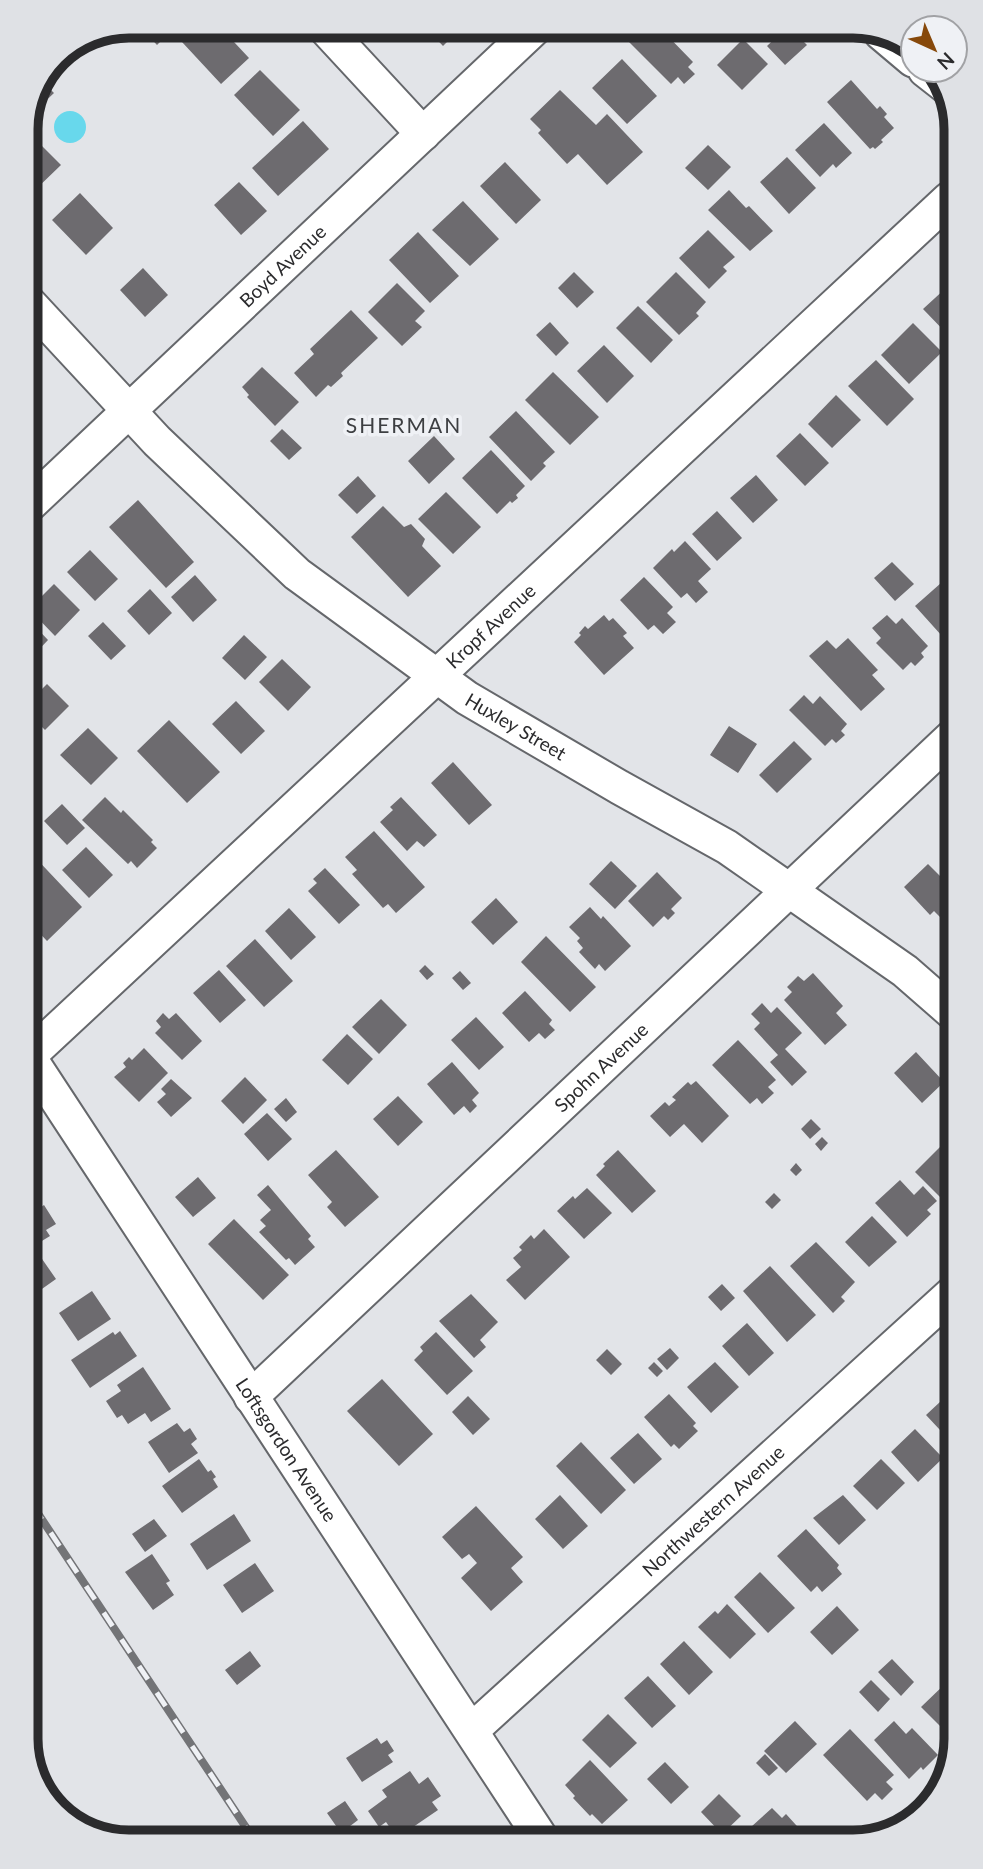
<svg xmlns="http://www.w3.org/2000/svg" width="983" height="1869" viewBox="0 0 983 1869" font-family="Lato,sans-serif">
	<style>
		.water { fill: #68d8ec }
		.building { fill: #6d6b6f }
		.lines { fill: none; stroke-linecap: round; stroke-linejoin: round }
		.minor-casing { stroke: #65676b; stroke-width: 37 }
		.minor { stroke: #fff; stroke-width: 33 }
		.rail-casing { stroke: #737477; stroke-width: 8 }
		.rail { stroke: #eff1f5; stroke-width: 5; stroke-dasharray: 16; stroke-linecap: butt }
		.labels { text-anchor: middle; stroke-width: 7; stroke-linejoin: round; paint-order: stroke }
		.street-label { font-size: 19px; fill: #2b2b2d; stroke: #eff1f5 }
		.neighbourhood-label { font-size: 21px; letter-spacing: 2px; fill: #3d3f42; stroke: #eff1f5 }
		.rim { fill: none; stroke: #2b2b2d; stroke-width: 9 }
	</style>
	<rect width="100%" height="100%" fill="#e2e4e8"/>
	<path class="water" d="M54 127a16 16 0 1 1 32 0a16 16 0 1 1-32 0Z"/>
	<path class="building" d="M139,26H176L157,45Z
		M199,26H219L249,58L221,84L182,42Z
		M424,26H463L443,46Z
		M645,26H658L693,62L688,67L695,74L684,84L678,77L671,84L629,42Z
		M788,26L807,45L785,65L767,46Z
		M743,39L768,64L742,90L717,65Z
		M622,59L657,96L627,124L592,88Z
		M260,70L300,110L273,136L234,95Z
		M851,80L877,109L880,106L887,114L884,117L894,128L881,140L883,142L875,149L873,147L870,149L827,102Z
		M44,83L54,93L34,112L32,110Z
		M560,90L596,125L607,114L643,152L607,185L578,154L567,164L538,133L541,130L530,119Z
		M303,121L329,149L278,196L252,168Z
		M824,123L852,153L836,168L833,164L820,177L795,150Z
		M30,134L61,165L33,192L27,186V137Z
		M708,145L731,167L708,190L685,168Z
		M787,157L816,188L789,214L760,182Z
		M505,162L541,200L516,224L480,186Z
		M239,182L267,211L241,235L214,205Z
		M729,190L746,208L749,206L773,231L750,251L708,210Z
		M80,193L113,228L86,255L52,220Z
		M463,201L499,239L470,266L432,230Z
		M708,230L735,257L723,267L727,271L709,289L679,258Z
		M418,232L459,276L430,303L389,260Z
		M143,268L168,295L145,317L120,290Z
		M574,272L594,292L577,308L558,288Z
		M676,272L706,302L696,313L699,316L679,335L646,302Z
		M397,283L425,311L415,321L422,327L402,346L368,312Z
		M947,287L950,290V337L923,309Z
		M638,306L673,340L651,363L616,328Z
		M351,310L378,338L341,373L343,376L331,387L328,385L316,397L294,373L314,354L310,349Z
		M550,322L569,343L556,356L536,335Z
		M913,323L942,352L909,384L881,355Z
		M604,345L634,376L607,403L577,371Z
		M876,360L914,399L887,426L848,386Z
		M262,367L299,402L275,426L247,397L249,395L242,387Z
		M553,372L599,417L570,445L525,400Z
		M836,395L861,420L832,448L808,424Z
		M516,411L555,452L543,463L546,466L531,481L489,437Z
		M282,429L302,448L289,460L270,441Z
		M800,433L829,463L805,486L776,456Z
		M434,436L455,459L429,484L408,461Z
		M491,450L525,486L516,495L518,498L512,503L510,501L497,514L462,478Z
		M756,475L778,500L753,523L730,498Z
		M358,476L376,496L357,514L338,495Z
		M446,492L481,527L453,554L418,519Z
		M138,500L194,562L166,588L109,527Z
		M383,506L404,527L411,524L425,539L422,546L441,566L408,597L351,537Z
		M717,511L742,538L717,561L692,534Z
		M685,541L711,569L698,581L708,592L696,603L687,593L681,598L653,568L672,549L674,552Z
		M90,550L118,579L95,601L67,572Z
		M892,562L914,584L895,601L874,578Z
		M195,575L217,600L193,622L171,597Z
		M644,577L673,607L667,613L676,622L663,634L654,625L648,630L620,600Z
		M941,583L951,594V635L947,631L942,636L915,606Z
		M54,584L80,610L55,636L29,609Z
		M150,589L172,613L149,635L127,611Z
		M604,615L609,621L613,618L627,633L623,636L634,648L604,675L574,642L581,635L579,633L585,626L588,629Z
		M887,615L896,624L902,618L928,646L921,653L924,657L915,666L911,662L903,670L876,643L881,638L872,628Z
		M29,620L48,640L29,660Z
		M103,622L126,646L111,660L88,636Z
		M244,635L267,657L245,680L222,658Z
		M848,638L878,670L872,675L885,689L861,711L809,656L827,640L836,649Z
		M282,659L311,687L288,711L259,682Z
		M47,684L69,706L45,730L29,714V702Z
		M804,695L813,704L820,696L847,724L841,731L845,735L836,743L832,739L825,746L789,710Z
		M236,701L265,731L241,754L212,724Z
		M169,720L220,772L187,803L137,751Z
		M729,726L757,744L738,773L710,755Z
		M88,728L118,758L91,785L60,755Z
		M794,741L812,759L777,793L759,775Z
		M453,762L492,805L469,825L431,783Z
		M105,797L121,813L123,810L153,840L151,842L157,848L137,868L131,861L128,864L82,820Z
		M401,797L437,835L424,847L417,841L407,851L380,822L393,810L390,807Z
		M62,804L85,828L67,845L44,821Z
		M374,831L425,887L396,913L388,904L383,908L352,874L357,870L345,857Z
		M86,847L113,875L89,898L62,870Z
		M30,852L82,907L47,941L30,923Z
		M611,861L637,886L615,909L589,884Z
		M928,864L953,889V914L945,922L934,911L930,915L904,887Z
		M325,868L360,905L339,924L308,891L317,883L313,879Z
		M657,872L682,898L671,909L675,913L668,920L664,916L653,927L628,901Z
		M496,898L518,922L493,945L471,922Z
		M590,907L601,919L603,916L631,946L605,971L599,964L595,969L579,952L583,948L577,941L580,938L569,927Z
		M289,908L316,937L291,960L265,931Z
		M546,936L596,987L570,1012L521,962Z
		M255,939L293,981L264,1007L226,966Z
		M425,965L434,974L427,980L419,971Z
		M219,970L246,1000L220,1023L193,993Z
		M460,971L471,983L463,990L452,978Z
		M813,973L843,1006L836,1013L847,1025L825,1045L784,1000L792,992L787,987L798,976L804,981Z
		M525,991L552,1020L549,1024L555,1030L545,1039L539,1033L529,1042L502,1013Z
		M381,999L407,1025L379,1054L352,1027Z
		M762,1003L771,1013L777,1007L802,1033L785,1049L807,1072L792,1086L770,1062L778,1055L754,1029L760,1023L751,1014Z
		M163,1013L169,1019L176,1013L202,1041L182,1060L155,1033L161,1027L156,1021Z
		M476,1017L504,1047L479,1070L451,1040Z
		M347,1034L373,1059L348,1085L322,1060Z
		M738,1040L776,1080L768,1087L774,1093L762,1104L757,1098L750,1104L712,1065Z
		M144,1048L168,1073L139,1102L114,1077L126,1067L123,1063L129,1057L132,1060Z
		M916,1052L944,1082L922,1103L894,1073Z
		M452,1062L479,1093L472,1100L477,1106L470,1113L464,1106L454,1115L427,1084Z
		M245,1077L267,1100L243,1124L221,1101Z
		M171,1079L192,1098L171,1117L157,1102L166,1094L161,1089Z
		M696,1081L729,1116L702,1143L684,1124L670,1137L650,1116L665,1102L669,1106L676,1100L672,1097L688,1082L691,1085Z
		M398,1096L423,1122L398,1146L373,1119Z
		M286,1098L297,1112L286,1122L274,1109Z
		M954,1103V1129L941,1116Z
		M267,1113L292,1139L268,1161L244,1134Z
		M811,1119L821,1129L810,1139L801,1129Z
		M822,1137L828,1143L821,1151L815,1144Z
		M943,1144L954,1155V1187L942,1199L915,1172Z
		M336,1150L379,1197L345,1227L327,1207L332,1202L308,1175Z
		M618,1150L656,1191L632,1213L596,1175L605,1166L603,1164Z
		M796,1163L802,1170L796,1176L790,1170Z
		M198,1177L216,1198L193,1217L175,1197Z
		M900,1180L914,1195L923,1186L937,1201L927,1210L931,1214L907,1237L875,1203Z
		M268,1185L311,1236L308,1239L315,1247L295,1265L289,1258L286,1260L259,1232L266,1226L260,1220L271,1210L257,1195Z
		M587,1188L612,1213L584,1239L557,1211L573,1196L575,1199Z
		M774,1193L781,1200L772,1209L765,1202Z
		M44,1205L56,1224L46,1230L50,1236L32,1247V1208L34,1212Z
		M872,1216L897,1242L869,1267L845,1242Z
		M234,1219L289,1275L263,1300L208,1244Z
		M544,1229L570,1257L525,1300L506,1280L521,1267L513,1258L522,1250L519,1247L531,1235L534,1239Z
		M816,1242L855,1282L841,1297L845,1301L833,1313L790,1266Z
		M40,1256L56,1279L32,1296V1262Z
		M770,1266L816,1315L787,1342L743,1291Z
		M722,1284L735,1298L721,1311L708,1297Z
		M92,1291L111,1319L78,1341L59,1313Z
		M471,1294L498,1322L480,1340L486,1347L474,1358L439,1321Z
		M747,1323L774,1353L749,1376L722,1346Z
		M120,1331L137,1356L90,1388L71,1360L113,1332L115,1335Z
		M436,1332L473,1371L447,1395L414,1360L423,1351L420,1347Z
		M670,1348L679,1358L667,1370L657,1359Z
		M607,1349L622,1364L611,1375L596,1360Z
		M654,1362L663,1371L657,1377L648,1368Z
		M715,1362L739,1387L711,1413L687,1387Z
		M143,1367L171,1409L151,1422L145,1413L128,1424L122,1415L117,1418L106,1401L121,1391L117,1385Z
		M382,1379L433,1434L399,1466L347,1411Z
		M955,1388V1444L954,1445L926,1415Z
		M669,1394L696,1423L693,1426L698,1431L679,1449L674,1444L671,1447L644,1417Z
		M468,1396L490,1419L473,1435L452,1412Z
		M177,1423L184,1432L190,1428L197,1439L191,1444L198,1453L169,1473L148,1442Z
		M915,1429L943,1458L918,1482L891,1452Z
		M638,1433L662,1459L634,1484L610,1458Z
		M581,1442L626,1490L601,1514L556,1466Z
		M199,1459L208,1472L211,1470L216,1477L213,1479L218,1487L182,1513L162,1486Z
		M881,1459L905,1483L877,1510L853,1486Z
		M560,1495L588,1526L563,1549L535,1519Z
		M843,1495L866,1520L839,1545L813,1518Z
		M476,1506L523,1557L511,1568L523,1582L491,1611L461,1578L477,1563L469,1554L462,1559L442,1537Z
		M234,1514L251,1541L207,1570L190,1544Z
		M154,1519L167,1536L145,1552L132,1534Z
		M806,1529L839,1565L837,1568L842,1574L822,1592L817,1586L811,1592L777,1556Z
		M152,1554L170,1581L166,1583L174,1595L153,1610L125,1572Z
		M255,1563L274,1591L242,1613L223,1585Z
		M760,1572L795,1608L768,1633L734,1597Z
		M727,1604L756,1634L730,1659L698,1627L715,1611L718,1614Z
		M837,1606L859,1630L832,1655L810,1632Z
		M684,1641L713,1672L689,1695L660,1664Z
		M250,1651L261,1666L237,1685L225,1670Z
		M892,1659L914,1682L901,1696L878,1672Z
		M648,1676L676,1706L652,1728L624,1698Z
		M871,1680L890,1699L878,1712L859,1692Z
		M947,1682L957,1692V1733L952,1738L921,1707Z
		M608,1714L637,1743L610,1768L582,1740Z
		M795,1721L817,1744L786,1773L764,1751Z
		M894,1721L906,1734L912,1728L938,1755L923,1770L921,1767L909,1779L874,1740Z
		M850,1729L894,1775L886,1782L893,1789L882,1800L875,1793L867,1801L823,1755Z
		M377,1738L381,1744L387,1740L394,1751L388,1755L393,1762L362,1782L346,1758Z
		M765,1754L778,1768L769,1776L756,1763Z
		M590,1760L628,1800L602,1824L592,1814L590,1816L573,1798L575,1796L565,1785Z
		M665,1762L689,1787L671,1804L647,1779Z
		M34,1763L48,1780L40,1787L34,1780Z
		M410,1771L419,1784L428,1777L441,1796L432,1802L438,1810L397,1838L386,1822L379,1827L368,1811L387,1797L382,1790Z
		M719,1794L741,1816L722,1834L701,1812Z
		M345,1801L358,1820L341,1833L327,1813Z
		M772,1808L782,1818L786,1814L806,1836H759L751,1827Z
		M440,1827L448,1839L421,1840Z"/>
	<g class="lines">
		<defs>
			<g id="minor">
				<path d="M323,26L423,134"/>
				<path d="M881,33L913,60"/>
				<path d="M925,70L948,88"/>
				<path id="s1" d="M27,301L157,441L297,574L467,698L619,787L727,847L905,971L953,1013"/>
				<path id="s2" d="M28,506L537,26"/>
				<path id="s3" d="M31,1054L949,199"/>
				<path id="s4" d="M31,1060L541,1838"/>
				<path id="s5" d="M251,1397L952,737"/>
				<path id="s6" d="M472,1730L955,1291"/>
			</g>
		</defs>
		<use href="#minor" class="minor-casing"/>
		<use href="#minor" class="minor"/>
		<defs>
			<path id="rail" d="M33,1506L255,1841"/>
		</defs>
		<use href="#rail" class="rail-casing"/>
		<use href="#rail" class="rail"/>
	</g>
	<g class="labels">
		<g class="street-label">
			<text dy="7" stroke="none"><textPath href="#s2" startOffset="350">Boyd Avenue</textPath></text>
			<text dy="7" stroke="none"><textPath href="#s3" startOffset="628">Kropf Avenue</textPath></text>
			<text dy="7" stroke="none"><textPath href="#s1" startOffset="651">Huxley Street</textPath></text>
			<text dy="7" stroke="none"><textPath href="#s5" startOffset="481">Spohn Avenue</textPath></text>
			<text dy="7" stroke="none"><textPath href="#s4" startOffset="466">Loftsgordon Avenue</textPath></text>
			<text dy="7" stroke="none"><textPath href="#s6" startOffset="326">Northwestern Avenue</textPath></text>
		</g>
		<g class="neighbourhood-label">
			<text x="404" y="433">SHERMAN</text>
		</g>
	</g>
	<path d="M0 0H983V1869H0ZM129 38H853A91 91 0 0 1 944 129V1739A91 91 0 0 1 853 1830H129A91 91 0 0 1 38 1739V129A91 91 0 0 1 129 38Z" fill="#dfe1e5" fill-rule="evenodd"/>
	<path class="rim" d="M129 38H853A91 91 0 0 1 944 129V1739A91 91 0 0 1 853 1830H129A91 91 0 0 1 38 1739V129A91 91 0 0 1 129 38Z"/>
	<g transform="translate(934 49) rotate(136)"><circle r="33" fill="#eff1f5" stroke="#a1a2a5" stroke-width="2"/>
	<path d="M0-5L12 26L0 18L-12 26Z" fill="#87490b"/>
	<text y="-10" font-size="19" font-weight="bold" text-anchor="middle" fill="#2b2b2d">N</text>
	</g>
</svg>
